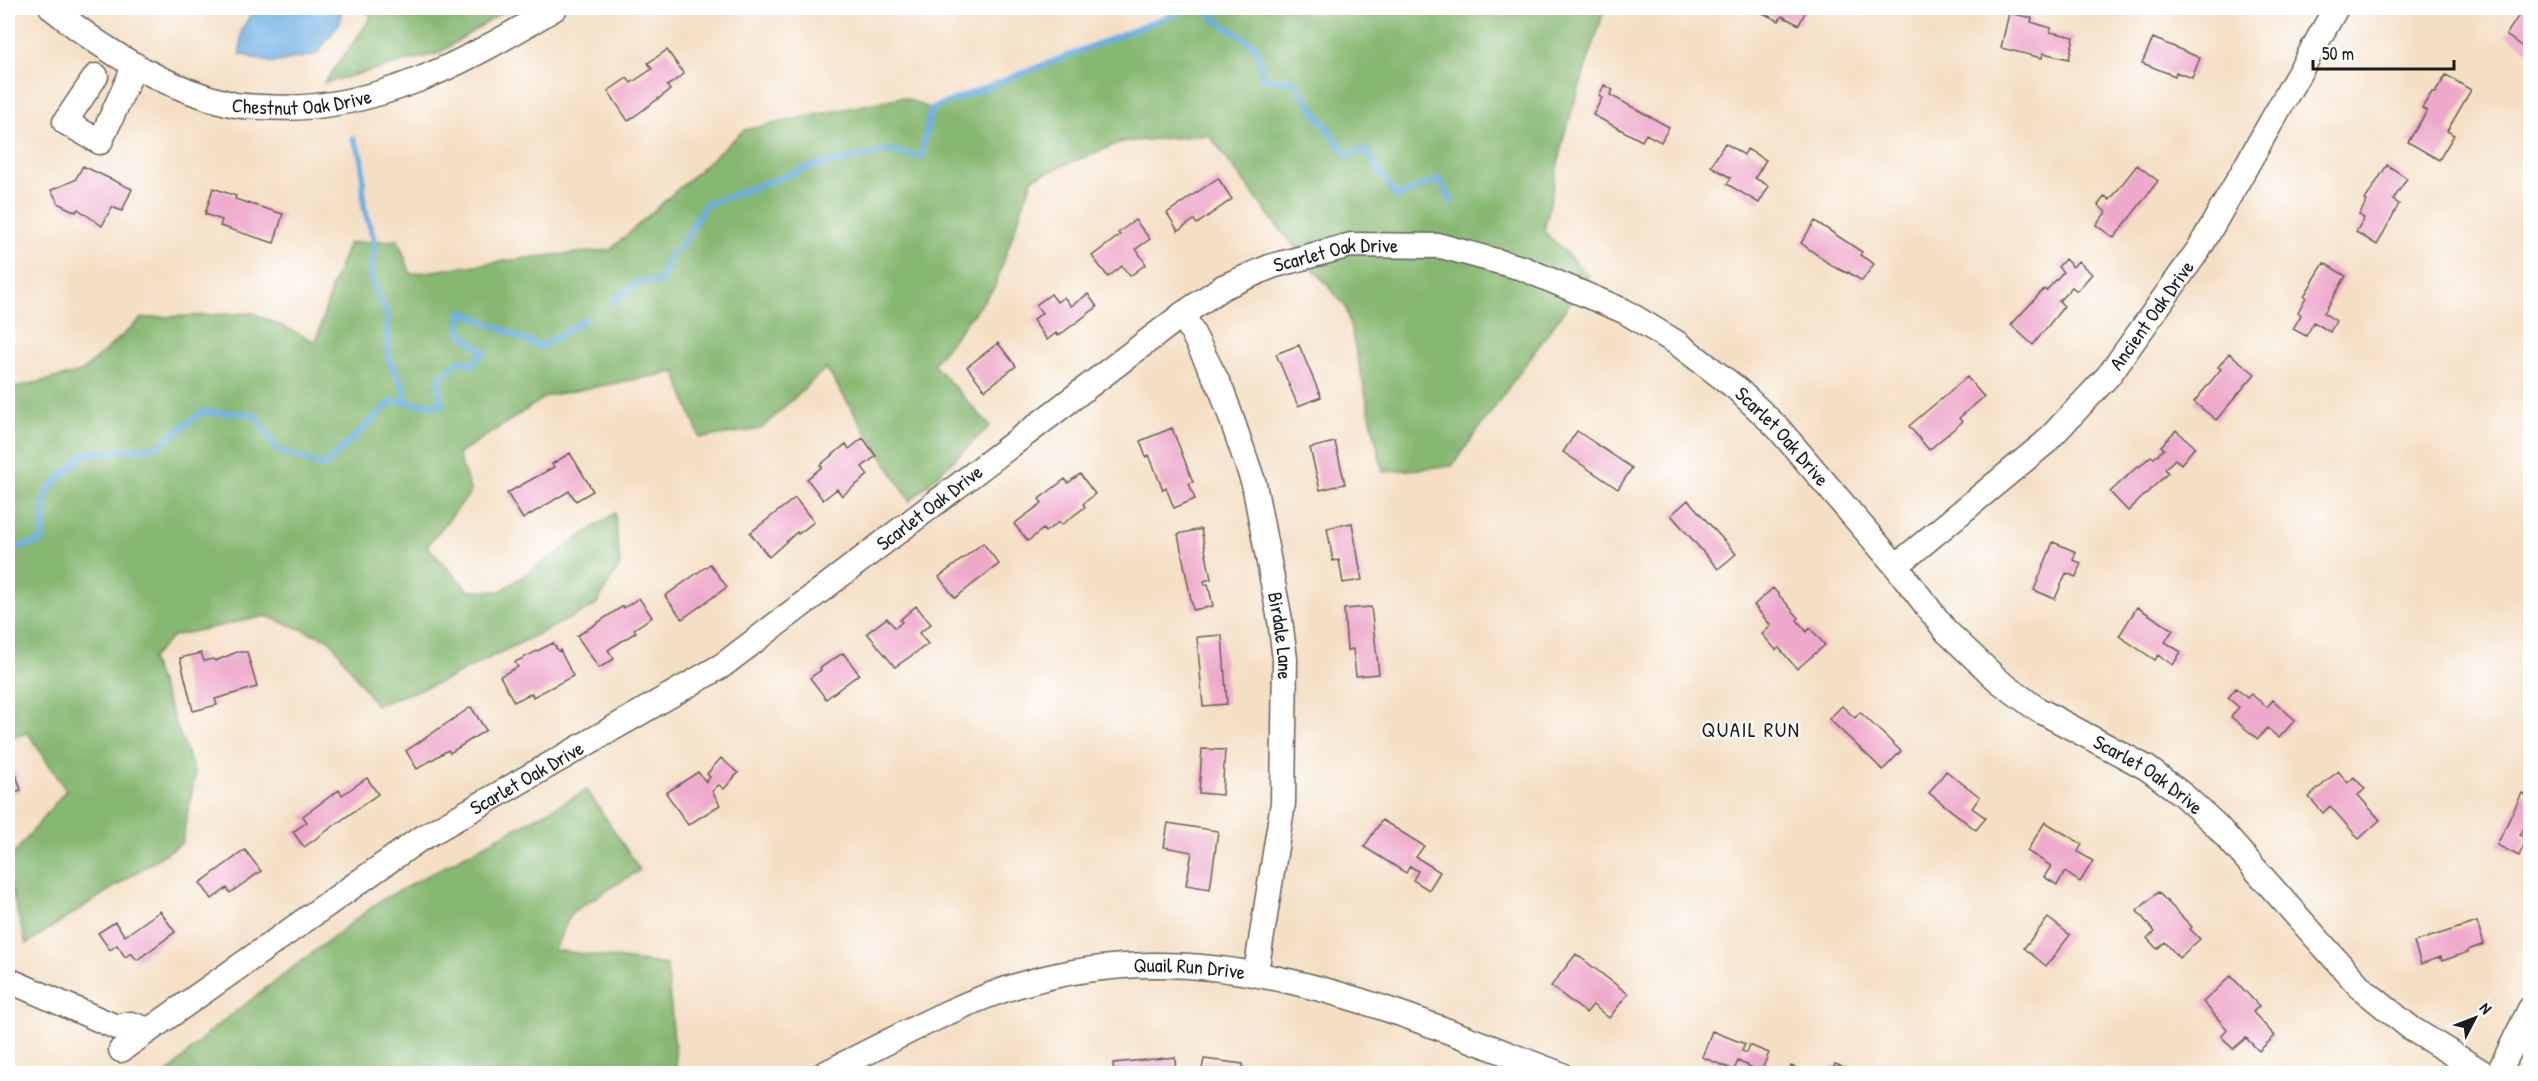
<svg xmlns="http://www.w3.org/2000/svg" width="2538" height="1081" viewBox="0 0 2538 1081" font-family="'Patrick Hand',sans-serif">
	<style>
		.forest { fill: #87b872; stroke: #526a47; stroke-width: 1.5 }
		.water { fill: #6dafe2; stroke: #44667f; stroke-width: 1.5 }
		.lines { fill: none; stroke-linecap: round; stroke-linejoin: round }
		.stream { stroke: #6dafe2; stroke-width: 6 }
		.building { fill: #eea9ca }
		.minor-casing { stroke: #686057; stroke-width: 27 }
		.minor { stroke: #fff; stroke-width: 24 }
		.labels { text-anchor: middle; stroke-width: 4.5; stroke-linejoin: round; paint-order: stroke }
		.street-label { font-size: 20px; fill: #1c1c1c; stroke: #fff }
		.neighbourhood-label { font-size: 21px; letter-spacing: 1.5px; fill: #1c1c1c; stroke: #fff }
	</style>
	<rect width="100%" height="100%" fill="#fff"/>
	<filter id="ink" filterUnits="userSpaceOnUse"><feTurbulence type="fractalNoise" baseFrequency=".0167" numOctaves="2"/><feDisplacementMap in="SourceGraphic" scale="12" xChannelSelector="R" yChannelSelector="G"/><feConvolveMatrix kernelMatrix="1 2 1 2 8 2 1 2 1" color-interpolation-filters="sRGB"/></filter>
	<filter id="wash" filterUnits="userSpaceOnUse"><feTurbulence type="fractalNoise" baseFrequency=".008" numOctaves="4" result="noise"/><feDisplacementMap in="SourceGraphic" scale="24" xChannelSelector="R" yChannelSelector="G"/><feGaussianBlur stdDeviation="1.35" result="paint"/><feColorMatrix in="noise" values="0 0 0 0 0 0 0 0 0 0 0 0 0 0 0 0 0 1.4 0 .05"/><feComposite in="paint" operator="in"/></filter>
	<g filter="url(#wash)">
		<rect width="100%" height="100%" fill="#f4dfc4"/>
		<path class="forest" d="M367,8H509L439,53L324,83L371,18Z
			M1190,8H1605L1564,135L1544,231L1589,276L1452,466L1383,472L1346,307L1277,226L1209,135L1121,142L1033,178L994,288L933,364L990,426L910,501L826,368L761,429L700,438L675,372L547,396L458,454L471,492L427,546L469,591H501L615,513L620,565L595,606L441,682L376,705L330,640L266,616L173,636L151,659L195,774L182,843L26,944L8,878V861L66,790L28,733L8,738V389L81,372L142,318L253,313L316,342L332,286L349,243L398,240L411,274L534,257L610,250L744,130L902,97L931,109Z
			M587,790L640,870L572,912L554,950L667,965L677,1073H168L209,1032L380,901Z"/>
		<path class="water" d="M255,8H342L340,22L317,54L273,63L240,54L242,29Z"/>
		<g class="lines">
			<path class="stream" d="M1211,8V17L1257,47L1263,79L1293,81L1347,156L1365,150L1397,197L1439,179L1452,202
				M353,138L362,158L364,207L375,243L370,278L387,314L388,358L403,386L407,402
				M613,301L639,281L660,283L669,257L682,245L705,205L810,167L890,151L921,157L931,109L1190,8
				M8,551L42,541L47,490L85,454L157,447L202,412L255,414L276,449L323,467L392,401L442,406L438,379L460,360L473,365L484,352L460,333L461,311L541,347L586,319"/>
		</g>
		<g id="blocks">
			<path class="building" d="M1752,8H1807L1799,25L1782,16L1779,21Z
				M2521,8H2530V52L2506,35L2523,9Z
				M2009,13L2032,18L2031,22L2051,28L2050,32L2074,37L2069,59L2043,53L2042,58L2001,48Z
				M2153,38L2200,58L2192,78L2176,72L2175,76L2142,63Z
				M667,50L684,74L667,86L670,90L628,121L608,91L627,78L631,83L652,69L648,63Z
				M2446,75L2471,90L2447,131L2454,135L2439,160L2408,142L2427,111L2422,108L2432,92L2435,93Z
				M1604,85L1613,90L1610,95L1669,127L1661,142L1646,134L1642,141L1593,115L1602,98L1599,96Z
				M1725,143L1744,155L1747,149L1766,160L1755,178L1769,186L1759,203L1727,184L1731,178L1711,166Z
				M2137,165L2158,181L2114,238L2096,225L2106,212L2098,205L2105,196L2110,200Z
				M2387,165L2407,178L2393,200L2399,204L2377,245L2356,232L2364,218L2359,215L2367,201L2365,200Z
				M83,166L132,189L122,211L112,207L102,226L78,209L76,212L59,204L51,190L75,180Z
				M1218,178L1232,199L1197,224L1194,220L1178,231L1167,213Z
				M213,188L236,196L235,199L283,214L274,243L220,226L222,220L205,214Z
				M1135,220L1150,239L1136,249L1146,264L1130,276L1122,266L1108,277L1092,256L1120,235L1118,233Z
				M1815,221L1862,252L1860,255L1874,264L1862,281L1848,272L1847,273L1832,266L1801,243Z
				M2065,259L2073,267L2078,261L2092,274L2077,291L2072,287L2059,301L2064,306L2033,345L2011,325L2044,289L2046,291L2063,272L2058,267Z
				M2324,263L2346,276L2324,313L2336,321L2330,332L2314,322L2306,336L2293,329L2301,315L2298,312L2306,297L2304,296Z
				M1051,294L1057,302L1064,297L1071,306L1088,294L1097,307L1058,336L1056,333L1047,340L1033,320L1042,313L1036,305Z
				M998,343L1016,366L985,390L967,367Z
				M1299,345L1321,397L1298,406L1276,354Z
				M2229,353L2255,374L2216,420L2194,402L2221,369L2218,367Z
				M1967,377L1984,397L1959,418L1962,422L1929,450L1909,426Z
				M1172,428L1193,482L1189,483L1195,499L1174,508L1166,488L1163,490L1149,455L1146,457L1140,441Z
				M2176,430L2195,447L2181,464L2175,459L2165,469L2168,473L2128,511L2110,492L2138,466L2139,467L2151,456L2154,458L2164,449L2161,446Z
				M1577,431L1632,468L1618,489L1563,452Z
				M863,438L876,456L862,467L868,475L842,496L837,489L823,500L807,479L822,467L820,465L846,444L849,449Z
				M1335,442L1345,484L1320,490L1310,448Z
				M570,453L593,491L576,501L569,491L523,519L507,493L554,467L552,464Z
				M1080,474L1095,494L1083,504L1085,507L1061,525L1059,522L1045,532L1043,529L1028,541L1014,524L1042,503L1039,499L1065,479L1068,483Z
				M795,498L814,522L798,534L797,532L769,557L750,533Z
				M1688,500L1736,554L1718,569L1671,515Z
				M1352,523L1362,580L1343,583L1339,560L1333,561L1327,528Z
				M1201,529L1211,579L1204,581L1205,585L1208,584L1213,606L1193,610L1178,534Z
				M2053,542L2076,552L2073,560L2081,563L2076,577L2066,573L2055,599L2034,590Z
				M983,543L999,564L955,598L939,577Z
				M710,564L727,587L682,619L665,596Z
				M1773,588L1799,618L1797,620L1807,632L1810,628L1825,645L1797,669L1779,648L1776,650L1762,634L1771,626L1754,605Z
				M639,598L652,617L634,629L636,632L608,650L614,659L599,668L577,636L623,606L624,608Z
				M916,606L931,624L919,633L928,644L895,667L867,633L887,618L895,628L902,622L900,620Z
				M1371,607L1379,674L1356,676L1353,649L1347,650L1344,609Z
				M2137,607L2173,630L2165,642L2181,652L2173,665L2158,655L2155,660L2119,636Z
				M1222,635L1227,704L1203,706L1197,637Z
				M553,643L558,651L560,650L573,676L533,697L532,693L514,702L500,676L518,667L515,662Z
				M237,652H247L257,687L215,699L217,705L193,711L180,658L201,653L204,661L213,659L215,661Z
				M843,653L859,674L826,699L810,678L821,670L820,668Z
				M2236,688L2247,698L2251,694L2267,707L2273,700L2295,720L2279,738L2267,728L2258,739L2231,717L2239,707L2228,698Z
				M1842,706L1855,718L1860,712L1901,751L1883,770L1829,719Z
				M471,707L486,730L450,753L448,750L417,769L406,751Z
				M1202,749L1225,750L1222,795L1199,793Z
				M721,758L738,773L724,789L719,785L712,791L720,805L688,825L666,793L698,772L706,782L710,777L707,774Z
				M11,759L21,790L8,794V760Z
				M1946,771L1980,797L1972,808L1986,818L1976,830L1929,793Z
				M2338,771L2348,783L2354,777L2365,789L2358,795L2380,820L2359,839L2330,806L2323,813L2309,797Z
				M367,778L378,794L304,847L293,832L307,822L303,816L339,790L342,795Z
				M2522,793L2530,798V833L2523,829L2520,835L2527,838L2519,856L2497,845Z
				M1382,820L1424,846L1416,857L1440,872L1429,890L1413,880L1418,871L1410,866L1406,873L1364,847Z
				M2045,822L2082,844L2078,852L2093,861L2080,882L2065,872L2057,885L2044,877L2051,866L2027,851Z
				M1168,823L1218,831L1210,889L1186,885L1192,852L1164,847Z
				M245,850L261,871L230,893L227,888L212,899L200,883Z
				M2158,892L2192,927L2190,929L2200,939L2179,958L2165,942L2157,949L2147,938L2155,932L2137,911Z
				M160,911L175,932L137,960L131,953L125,957L117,945L110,950L98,933L115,922L125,936Z
				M2048,918L2070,935L2046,966L2024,948Z
				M2477,922L2484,944L2468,950V952L2442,961L2441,957L2421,964L2414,942Z
				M1576,954L1628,994L1609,1018L1593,1005L1586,1013L1551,986Z
				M2231,976L2259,1006L2253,1012L2275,1036L2259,1051L2246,1038L2233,1049L2221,1036L2227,1029L2203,1002Z
				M1712,1031L1745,1044L1742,1051L1746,1053L1749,1045L1769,1053L1761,1072L1738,1061L1734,1070L1702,1057Z
				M1175,1057L1176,1074H1114L1113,1063Z
				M1204,1059L1243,1064L1242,1074H1201Z
				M1835,1064L1850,1069L1848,1074H1831Z
				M18,1066L22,1074H8V1070Z
				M1791,1066L1809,1073V1074H1788Z"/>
		</g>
	</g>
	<g filter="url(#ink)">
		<use href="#blocks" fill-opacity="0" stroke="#686057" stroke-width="1.5"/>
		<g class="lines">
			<defs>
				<g id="minor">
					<path id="s1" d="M52,8C104,51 164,88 231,104C241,107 253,106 263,107C369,115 467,62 555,8"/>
					<path d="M96,76L65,122L100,142L135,65"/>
					<path id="s2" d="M1183,314L1222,391L1254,484L1280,620L1285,659L1283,803L1256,972"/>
					<path id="s3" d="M1896,566L2045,443L2109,375L2199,249L2336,8"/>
					<path d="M8,980L116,1027L131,1024L149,1030"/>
					<path id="s4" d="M121,1050L417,841L723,665L1183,314L1223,287L1272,266L1351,245L1441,246L1522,268L1624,311L1677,343L1736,388L1778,428L1896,566L1946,631L1999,681L2037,709L2147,768L2183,795L2216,825L2361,988L2412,1029L2485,1074"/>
					<path id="s5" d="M824,1074C888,1043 958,1002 1026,983C1216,929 1386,1008 1560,1074"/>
					<path d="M2498,1074L2530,1009"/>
				</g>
			</defs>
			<use href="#minor" class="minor-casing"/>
			<use href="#minor" class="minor"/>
		</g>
	</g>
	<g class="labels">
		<g class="street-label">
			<text dy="7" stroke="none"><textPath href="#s1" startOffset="276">Chestnut Oak Drive</textPath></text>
			<text dy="7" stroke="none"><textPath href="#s4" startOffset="1461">Scarlet Oak Drive</textPath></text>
			<text dy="7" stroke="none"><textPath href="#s3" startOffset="360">Ancient Oak Drive</textPath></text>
			<text dy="7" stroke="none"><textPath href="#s4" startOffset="1965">Scarlet Oak Drive</textPath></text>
			<text dy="7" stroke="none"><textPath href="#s4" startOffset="975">Scarlet Oak Drive</textPath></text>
			<text dy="7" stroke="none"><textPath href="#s2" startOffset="339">Birdale Lane</textPath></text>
			<text dy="7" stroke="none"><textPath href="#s4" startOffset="489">Scarlet Oak Drive</textPath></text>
			<text dy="7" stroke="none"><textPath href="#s4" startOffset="2469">Scarlet Oak Drive</textPath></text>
			<text dy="7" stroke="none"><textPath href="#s5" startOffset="387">Quail Run Drive</textPath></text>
		</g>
		<g class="neighbourhood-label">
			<text x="1751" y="737">QUAIL RUN</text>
		</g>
	</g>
	<rect width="2538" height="1081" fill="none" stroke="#fff" stroke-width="30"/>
	<g transform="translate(2475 1018) rotate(48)" stroke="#ffffff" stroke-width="4.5" paint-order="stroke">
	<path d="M0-4.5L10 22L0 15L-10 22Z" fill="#1c1c1c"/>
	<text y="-9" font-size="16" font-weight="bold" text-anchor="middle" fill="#1c1c1c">N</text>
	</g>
	<path d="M2313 60v9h141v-9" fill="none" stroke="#1c1c1c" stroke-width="3"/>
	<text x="2322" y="60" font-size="18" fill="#1c1c1c" stroke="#ffffff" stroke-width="4.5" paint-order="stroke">50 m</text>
</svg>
